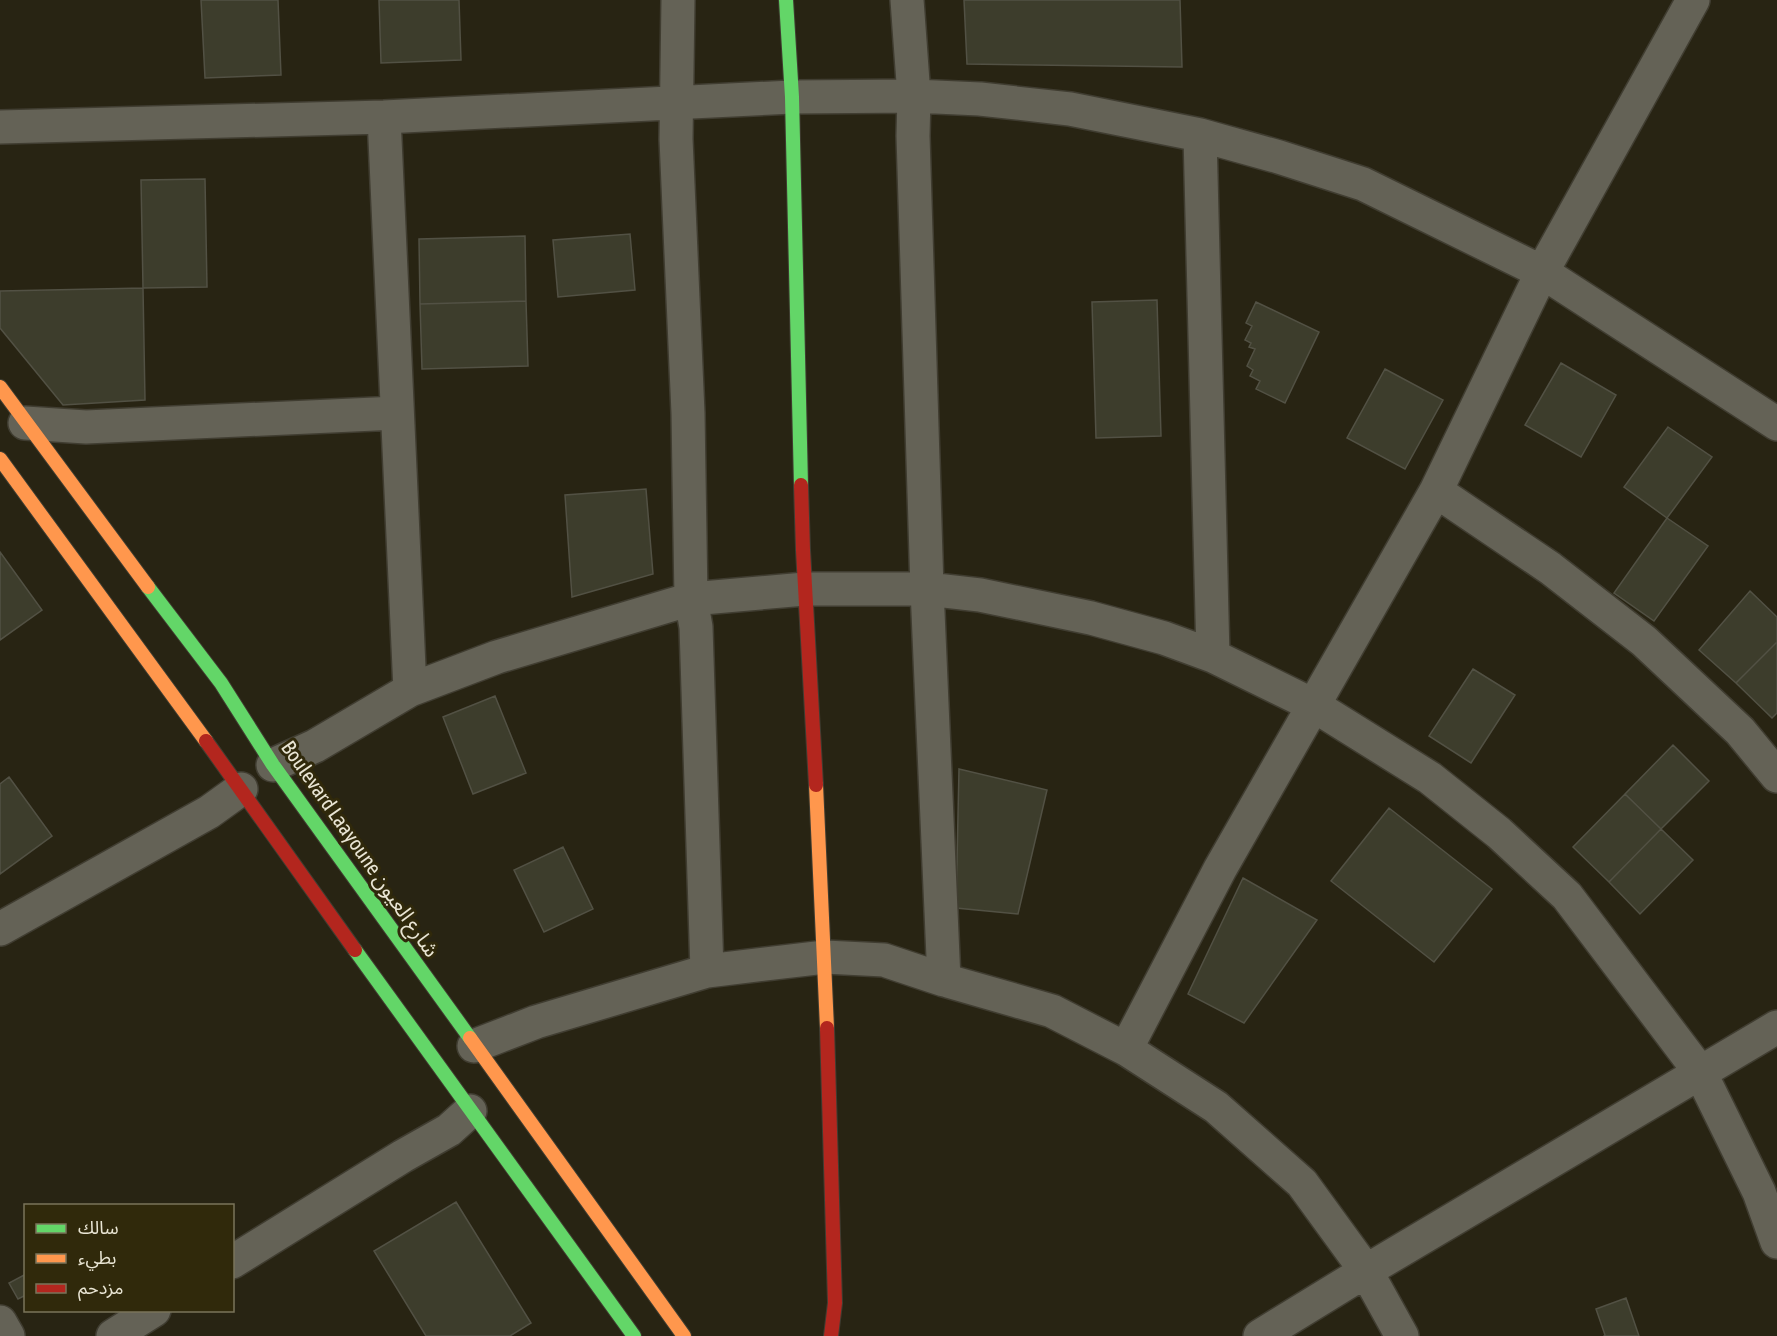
<svg xmlns="http://www.w3.org/2000/svg" width="1777" height="1336" viewBox="0 0 1777 1336" font-family="'Asap Condensed','Noto Sans Arabic',sans-serif">
	<style>
		.building { fill: #3d3d2c; stroke: #525144; stroke-width: 1.5 }
		.lines { fill: none; stroke-linecap: round; stroke-linejoin: round }
		.street-casing { stroke: #403d31; stroke-width: 36 }
		.fast-casing { stroke: #403d31; stroke-width: 16 }
		.slow-casing { stroke: #403d31; stroke-width: 16 }
		.jam-casing { stroke: #403d31; stroke-width: 16 }
		.street { stroke: #646256; stroke-width: 33 }
		.fast { stroke: #63d668; stroke-width: 14 }
		.slow { stroke: #ff974d; stroke-width: 14 }
		.jam { stroke: #b3261e; stroke-width: 14 }
		.labels { text-anchor: middle; stroke-width: 6; stroke-linejoin: round; paint-order: stroke }
		.street-label { font-size: 21px; fill: #e9e5d4; stroke: #30290b }
	</style>
	<rect width="100%" height="100%" fill="#282413"/>
	<path class="building" d="M201,0H278L281,75L205,78Z
		M379,0H459L461,60L381,63Z
		M964,0H1180L1182,67L967,64Z
		M205,179L207,287L143,288L141,180Z
		M630,234L635,290L558,297L553,240Z
		M525,236L526,301L420,304L419,239Z
		M143,288L145,400L63,405L0,328V291Z
		M1157,300L1161,436L1096,438L1092,302Z
		M526,301L528,366L422,369L420,304Z
		M1256,302L1319,332L1285,403L1256,389L1260,381L1250,376L1253,370L1247,366L1255,349L1249,347L1251,343L1245,340L1252,326L1246,323Z
		M1561,363L1616,395L1581,457L1525,425Z
		M1385,369L1443,400L1405,469L1347,438Z
		M1668,427L1712,457L1667,518L1624,487Z
		M646,489L653,574L572,597L565,495Z
		M1667,518L1708,546L1654,621L1614,593Z
		M0,552L42,610L0,640Z
		M1750,591L1777,617V642L1736,683L1699,650Z
		M1777,642V713L1772,718L1736,683Z
		M1473,669L1515,695L1471,763L1429,736Z
		M495,696L526,773L473,794L443,717Z
		M1673,745L1709,781L1661,829L1625,794Z
		M959,769L1047,790L1018,914L956,908Z
		M9,777L52,836L0,874V784Z
		M1625,794L1661,829L1609,882L1573,847Z
		M1389,808L1492,889L1434,962L1331,881Z
		M1661,829L1693,860L1640,914L1609,882Z
		M563,847L593,909L544,932L514,870Z
		M1243,878L1317,920L1244,1023L1188,994Z
		M456,1202L531,1323L510,1336H426L374,1251Z
		M26,1274V1295L18,1299L9,1283Z
		M1626,1298L1639,1336H1604L1605,1335L1596,1309Z"/>
	<g class="lines">
		<defs>
			<path id="street" d="M678,0L676,139L688,413L691,599L696,627L707,971
				M907,0L914,96L913,136L927,589L944,980
				M0,127L384,117L792,97L914,96L980,99L1070,109L1200,135L1279,157L1363,184L1542,272L1777,424
				M1200,135L1213,656
				M25,423L86,427L397,413
				M1436,491L1550,568L1644,641L1740,731L1777,776
				M410,690L497,657L691,599L805,589H927L980,595L1091,618L1164,638L1213,656L1313,705L1430,778L1499,833L1567,896L1700,1072L1759,1192L1777,1242
				M273,765L315,746L410,690L384,117
				M0,929L209,812L241,789
				M474,1046L536,1022L707,971L825,957L884,960L944,980L1052,1011L1126,1049L1216,1107L1302,1183L1366,1271L1402,1336
				M1126,1049L1220,869L1436,491L1542,272L1693,0
				M232,1262L403,1156L449,1130L470,1111
				M0,1322L8,1336
				M113,1336L154,1310
				M1260,1336L1366,1271L1777,1027"/>
			<path id="fast" d="M786,0L792,97L801,485
				M148,587L221,683L273,765L470,1038
				M355,950L634,1336"/>
			<path id="slow" d="M0,387L148,587
				M0,459L206,741
				M816,785L827,1028
				M470,1038L684,1336"/>
			<path id="jam" d="M801,485L803,550L816,785
				M206,741L355,950
				M827,1028L835,1303L831,1336"/>
		</defs>
		<use href="#street" class="street-casing"/>
		<use href="#fast" class="fast-casing"/>
		<use href="#slow" class="slow-casing"/>
		<use href="#jam" class="jam-casing"/>
		<use href="#street" class="street"/>
		<use href="#fast" class="fast"/>
		<use href="#slow" class="slow"/>
		<use href="#jam" class="jam"/>
	</g>
	<g class="labels">
		<g class="street-label">
			<text transform="translate(360 849) rotate(55)" y="7">Boulevard Laayoune شارع العيون</text>
		</g>
	</g>
	<rect x="24" y="1204" width="210" height="108" fill="#30290b" stroke="#7a745b" stroke-width="1.5"/>
	<rect x="36" y="1224" width="30" height="9" fill="#63d668" stroke="#7a745b" stroke-width="1.5"/>
	<text x="78" y="1234" font-size="18" fill="#e9e5d4">سالك</text>
	<rect x="36" y="1254" width="30" height="9" fill="#ff974d" stroke="#7a745b" stroke-width="1.5"/>
	<text x="78" y="1264" font-size="18" fill="#e9e5d4">بطيء</text>
	<rect x="36" y="1284" width="30" height="9" fill="#b3261e" stroke="#7a745b" stroke-width="1.5"/>
	<text x="78" y="1294" font-size="18" fill="#e9e5d4">مزدحم</text>
</svg>
